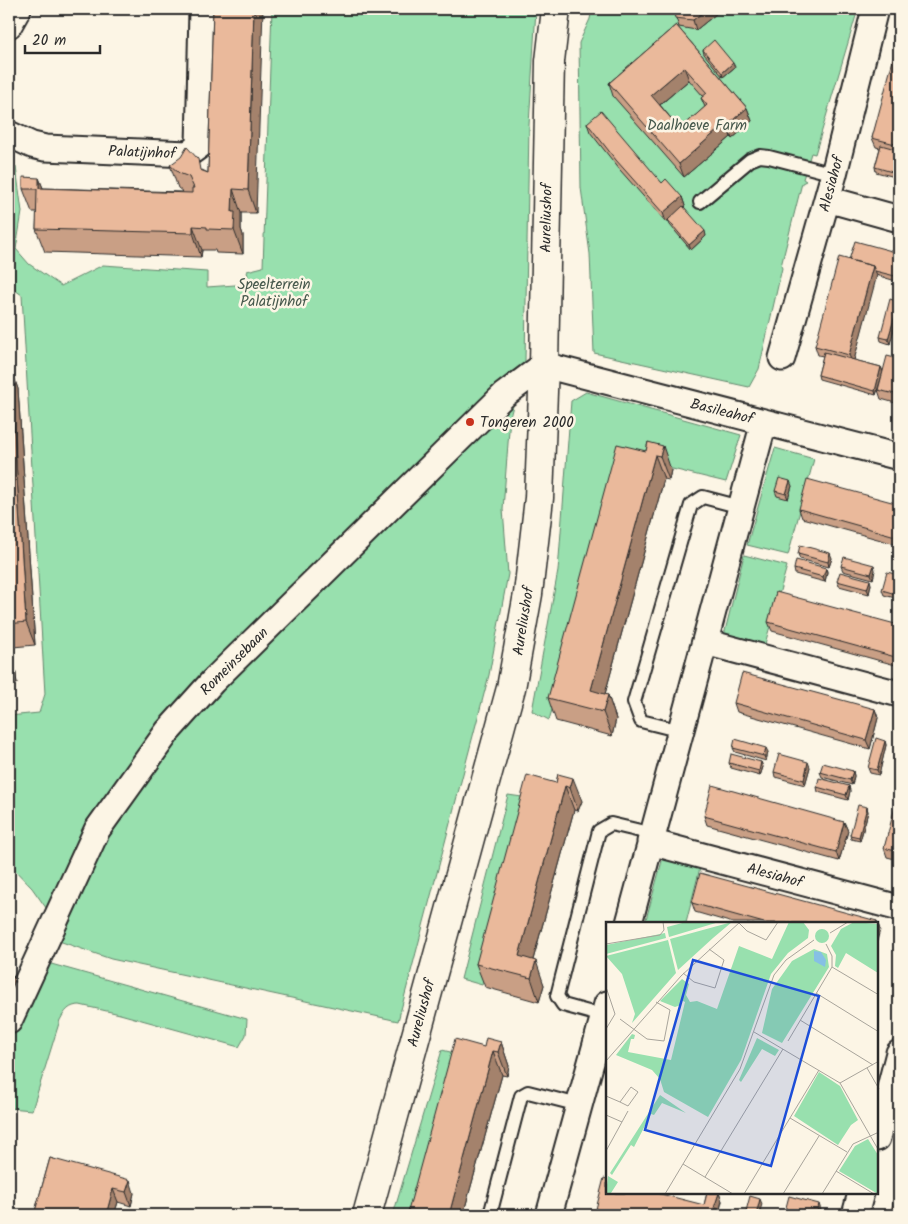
<svg xmlns="http://www.w3.org/2000/svg" width="908" height="1224" viewBox="0 0 908 1224" font-family="Kalam,sans-serif">
	<style>
		.green { fill: #98e0ae; stroke: #62866c }
		.lines { fill: none; stroke-linecap: round; stroke-linejoin: round }
		.lane-casing { stroke: #2b2b2b; stroke-width: 16 }
		.street-casing { stroke: #2b2b2b; stroke-width: 29 }
		.secondary-casing { stroke: #2b2b2b; stroke-width: 31 }
		.lane { stroke: #fcf5e5; stroke-width: 12 }
		.street { stroke: #fcf5e5; stroke-width: 25 }
		.secondary { stroke: #fcf5e5; stroke-width: 28 }
		.wall { fill: #c99f85; stroke: #2b2b2b; fill-rule: evenodd }
		.shaded-wall { fill: #a4826c; stroke: #2b2b2b }
		.building { fill: #eab99b; stroke: #2b2b2b; fill-rule: evenodd }
		.poi-dot { fill: #c8321e; stroke: #fcf5e5; stroke-width: 2 }
		.labels { text-anchor: middle; stroke-width: 5; stroke-linejoin: round; paint-order: stroke }
		.park-label { font-size: 15px; fill: #46584c; stroke: #fcf5e5 }
		.street-label { font-size: 15px; fill: #2b2b2b; stroke: #fcf5e5 }
		.poi-label { font-size: 15px; fill: #2b2b2b; stroke: #fcf5e5; text-anchor: start }
		.inset-road { fill: none; stroke: #a8a49b; stroke-width: 1 }
		.view { fill: #1d4ed8; fill-opacity: 0.15; stroke: #1d4ed8; stroke-width: 2.5 }
		.inset-edge { fill: none; stroke: #2b2b2b; stroke-width: 2.5 }
	</style>
	<rect width="100%" height="100%" fill="#fcf5e5"/>
	<filter id="ink" filterUnits="userSpaceOnUse"><feTurbulence type="fractalNoise" baseFrequency=".02" numOctaves="2"/><feDisplacementMap in="SourceGraphic" scale="10" xChannelSelector="R" yChannelSelector="G"/><feConvolveMatrix kernelMatrix="1 2 1 2 8 2 1 2 1" color-interpolation-filters="sRGB"/></filter>
	<g filter="url(#ink)">
		<path class="green" d="M272,9H536L529,125L525,361L510,417L503,509L508,574L489,675L398,1021L111,959L56,940L49,912L32,888L9,864V716L39,713L45,694L22,295L9,286V164L16,167L22,212L16,249L29,264L61,286L103,265L207,272V287L249,284L247,271L263,267Z
			M592,9H858L815,154L811,153L803,179L806,181L802,183L781,266L782,268L759,369L749,387L594,353L590,254L581,188L579,43L590,19Z
			M586,392L741,435L726,482L627,458L549,720L532,711L558,571L571,401Z
			M775,448L814,459L788,555L747,545Z
			M744,555L787,566L763,651L722,643Z
			M508,795L529,798L482,985L461,979Z
			M665,850L703,856L686,923H645Z
			M37,960L247,1019L246,1035L239,1047L120,1014L80,1005C69,1005 65,1011 60,1020L32,1110L10,1108L9,1113V1041Z
			M442,1050L463,1055L415,1215H393Z"/>
		<g class="lines">
			<defs>
				<path id="lane" d="M700,202L750,160L760,156L769,157L834,174
					M681,731L641,721L634,702L691,505L703,497L741,507
					M603,1016L563,1005L557,996L599,831L611,824L653,834
					M490,1215L521,1096L528,1092L579,1105"/>
				<path id="street" d="M9,25L18,9
					M9,134L32,145L45,148L188,154L199,146L202,9
					M827,199L899,219
					M782,358L834,174L875,9
					M705,642L899,694
					M650,842L899,908
					M629,923L764,422
					M9,1021L97,830L168,731L213,681L504,395L544,365L899,457
					M877,1138L899,1053
					M549,1215L607,1004
					M855,1215L861,1193"/>
				<path id="secondary" d="M367,1215L511,688L528,594L539,498L544,365L550,61L556,9"/>
			</defs>
			<use href="#lane" class="lane-casing"/>
			<use href="#street" class="street-casing"/>
			<use href="#secondary" class="secondary-casing"/>
			<use href="#lane" class="lane"/>
			<use href="#street" class="street"/>
			<use href="#secondary" class="secondary"/>
		</g>
		<path class="wall" d="M213,9L256,213H241V229L243,235V254L216,253L215,250H202L201,257L45,252L36,229L37,212H32L23,189L39,178L43,188L183,192L178,188L170,165L202,170L208,173Z
			M673,9H722L696,30L679,27Z
			M676,25L747,108L752,121L732,139L731,137L684,177L613,96L609,83ZM689,80L703,96L701,98L705,107L680,129L660,105Z
			M703,50L735,67L723,77L704,54Z
			M899,50V178L876,172L875,167L880,148L876,147L872,138Z
			M587,123L662,183L682,197L685,206L684,207L706,236L691,250L670,225L668,220L670,219L666,222L620,170L590,132Z
			M899,253V282L876,275L854,360L881,367L883,372L876,395L819,379L818,375L823,356L818,355L815,346L849,259Z
			M899,302L890,344L881,341L880,337Z
			M899,359V404L881,399L878,390Z
			M9,365L18,389L35,645L13,647L17,684L9,685Z
			M648,442L671,470L669,480L664,479L605,694L608,695L616,719L612,736L556,721L548,698L646,451Z
			M792,486L788,499L777,496L775,491Z
			M899,504V545L802,518L799,509Z
			M798,554L832,558L829,567L800,559Z
			M841,566L875,570L873,579L843,571Z
			M826,568L827,572L825,582L795,574L794,569Z
			M899,575V599L884,595L882,590Z
			M837,581L871,584L869,594L839,586Z
			M768,622L899,625V666L772,631Z
			M734,703L875,709L878,718L870,749L737,712Z
			M885,741L886,745L879,775L870,773L868,768Z
			M733,748L768,752L766,761L735,752Z
			M761,762L763,767L760,776L731,768L729,763Z
			M810,767L805,785L775,777L774,772Z
			M853,771L854,776L852,785L822,777L820,772Z
			M558,774L582,801L578,811L574,810L533,960L544,985L539,1002L485,987L476,964L556,783Z
			M849,786L850,791L848,800L818,792L817,787Z
			M899,804V860L887,857L884,848Z
			M867,807L868,812L860,841L851,839L850,835Z
			M704,816L844,822L848,831L839,861L707,825Z
			M692,903L877,921L880,930L877,923H733L695,912Z
			M501,1042L509,1066L507,1076L502,1075L463,1215H407L484,1047Z
			M50,1158L134,1193L131,1206L118,1202L114,1215H34Z
			M707,1193H719L722,1201L720,1210L737,1215H599L596,1209L704,1205Z"/>
		<path class="shaded-wall" d="M254,9H263L256,213L248,190Z
			M707,9H722L696,30L693,20Z
			M733,63L735,67L723,77L722,73Z
			M684,67L689,80L656,108L651,95Z
			M747,108L752,121L732,139L727,125Z
			M726,123L731,137L684,177L679,164Z
			M39,178L48,201L39,188Z
			M233,189L241,213V229L243,235V254L234,230L232,212Z
			M682,197L685,206L666,222L663,213Z
			M193,226L202,250L201,257L193,233Z
			M705,231L706,236L691,250L689,245Z
			M873,266L877,275L853,364L849,355Z
			M899,302V311L890,344L888,339Z
			M10,365L18,389L35,645L26,622Z
			M881,367L883,372L876,395L875,391Z
			M663,446L671,470L669,480L660,456Z
			M655,455L664,479L600,712L591,690Z
			M790,481L792,486L788,499L786,494Z
			M830,553L832,558L829,567L828,562Z
			M874,565L875,570L873,579L871,574Z
			M826,568L827,572L825,582L823,577Z
			M870,580L871,584L869,594L867,589Z
			M9,636L13,647L17,684L9,661Z
			M608,695L616,719L612,736L603,712Z
			M875,709L878,718L870,749L866,740Z
			M885,741L886,745L879,775L877,770Z
			M766,748L768,752L766,761L764,756Z
			M761,762L763,767L760,776L759,771Z
			M808,762L810,767L805,785L804,780Z
			M853,771L854,776L852,785L850,780Z
			M573,778L582,801L578,811L570,788Z
			M565,786L574,810L528,978L519,956Z
			M849,786L850,791L848,800L846,795Z
			M867,807L868,812L860,841L859,837Z
			M844,822L848,831L839,861L836,852Z
			M877,921L880,930L877,941V923H876Z
			M536,961L544,985L539,1002L531,978Z
			M13,976L15,980L9,997V988Z
			M501,1042L509,1066L507,1076L498,1052Z
			M493,1051L502,1075L463,1215H449Z
			M130,1180L134,1193L131,1206L126,1192Z
			M113,1189L118,1202L114,1215H106Z
			M719,1193L722,1201L718,1215L714,1208Z
			M760,1199L762,1204L759,1215H756Z
			M819,1204L822,1213V1215H816Z"/>
		<path class="building" d="M213,9H254L248,190L233,189L232,212H235L234,230L207,229V227L193,226V233L36,229L37,189H23V177L39,178V188L192,193V188H194L189,177L179,173L170,165L181,157L187,147L198,159L200,170L208,173Z
			M673,9H707L693,20L675,18Z
			M676,25L747,108L727,125L726,123L679,164L609,83ZM684,67L707,93L701,98L707,105L680,129L651,95Z
			M714,40L733,63L722,73L703,50Z
			M896,49L899,50V145L872,138Z
			M601,111L662,183L666,179L682,197L663,213L616,160L587,123Z
			M881,145L899,150V174L875,167Z
			M683,206L705,231L689,245L668,220Z
			M855,241L899,253V277L875,271L873,266L849,260Z
			M839,257L873,266L849,355L815,346Z
			M890,299L899,302L888,339L880,337Z
			M824,352L881,367L875,391L818,375Z
			M887,356L899,359V395L878,390Z
			M9,365H10L26,622L9,624Z
			M648,442L663,446L660,456L655,455L591,690L608,695L603,712L548,698L617,444L646,451Z
			M779,478L790,481L786,494L775,491Z
			M807,479L899,504V537L799,509Z
			M800,545L830,553L828,562L798,554Z
			M844,557L874,565L871,574L841,566Z
			M796,560L826,568L823,577L794,569Z
			M840,572L870,580L867,589L837,581Z
			M887,572L899,575V595L882,590Z
			M776,592L899,625V658L768,622Z
			M742,673L875,709L866,740L734,703Z
			M876,738L885,741L877,770L868,768Z
			M735,739L766,748L764,756L733,748Z
			M731,754L761,762L759,771L729,763Z
			M779,754L808,762L804,780L774,772Z
			M823,763L853,771L850,780L820,772Z
			M558,774L573,778L570,788L565,786L519,956L536,961L531,978L476,964L527,775L556,783Z
			M819,778L849,786L846,795L817,787Z
			M712,785L844,822L836,852L704,816Z
			M896,803L899,804V852L884,848Z
			M858,805L867,807L859,837L850,835Z
			M700,873L877,921L876,923H764L692,903Z
			M9,974L13,976L9,988Z
			M486,1038L501,1042L498,1052L493,1051L449,1215H407L455,1039L484,1047Z
			M50,1158L130,1180L126,1192L113,1189L106,1215H34Z
			M604,1178L607,1179V1193H657L704,1205L707,1193H719L714,1208L737,1214V1215H621L596,1209Z
			M899,1180V1215H890Z
			M750,1196L760,1199L756,1215H745Z
			M789,1196L819,1204L816,1215H784Z"/>
	</g>
	<circle class="poi-dot" cx="470" cy="422" r="5"/>
	<g class="labels">
		<g class="park-label">
			<text x="697" y="130">Daalhoeve Farm</text>
			<text x="274" y="289">Speelterrein<tspan x="274" dy="17">Palatijnhof</tspan></text>
		</g>
		<g class="street-label">
			<text transform="translate(142 152) rotate(2)" y="5">Palatijnhof</text>
			<text transform="translate(831 184) rotate(-75)" y="5">Alesiahof</text>
			<text transform="translate(546 218) rotate(-89)" y="5">Aureliushof</text>
			<text transform="translate(722 411) rotate(14)" y="5">Basileahof</text>
			<text transform="translate(523 621) rotate(-81)" y="5">Aureliushof</text>
			<text transform="translate(234 661) rotate(-45)" y="5">Romeinsebaan</text>
			<text transform="translate(775 875) rotate(15)" y="5">Alesiahof</text>
			<text transform="translate(421 1013) rotate(-75)" y="5">Aureliushof</text>
		</g>
		<g class="poi-label">
			<text x="480" y="427">Tongeren 2000</text>
		</g>
	</g>
	<g transform="translate(606 922)">
		<rect width="272" height="272" fill="#fcf5e5"/>
		<path d="M80,0H113L63,15L61,5ZM126,0L107,16L72,48L64,17ZM183,0H197L203,8L202,16L182,31L165,52L135,138L102,195L58,170L54,157L46,148L10,133L26,112L29,113L28,117H25L22,130L65,138L79,80L75,78V83L69,85L54,79L76,57L83,62L80,73L84,80L91,79L111,87L133,24L166,37ZM248,0L272,2V51L240,31L232,46L229,44L230,33L225,24L235,7ZM209 14a7 7 0 1 1 14 0a7 7 0 1 1-14 0ZM59,11L60,16L0,32V23ZM62,18L70,51L26,101L29,92L16,52L0,34ZM208,27L221,32L223,45L176,121L156,111L166,67L186,39ZM151,116L173,128L169,134L156,127L135,160L133,158ZM213,150L234,164L252,198L245,203L232,223L188,194ZM54,173L80,191L56,181L48,193L45,192L28,225L25,223L6,253L4,251ZM262,217L272,233V272L233,249L249,224ZM2,254L12,260L5,271L0,272Z" fill="#98e0ae"/>
		<path d="M208,29L215,30L220,38L219,45L208,39Z" fill="#86c0e5"/>
		<path class="inset-road" d="M133,1L141,9L160,18L172,0M224,11L242,0M0,22L54,13L58,8L57,0M226,45L273,73M77,51L88,60L109,66L118,38L103,27M0,65L9,92L0,107M210,71L273,110M14,97L41,117L58,119L64,88L50,80M194,98L267,143M148,110L234,161L273,229M182,119L226,45V34L220,22M0,139L75,54L134,0M261,146L273,167M234,161L273,139M25,165L32,170L22,184L14,180ZM0,174L14,180M0,193L16,200M184,196L241,230M0,229L22,189M77,242L127,272M230,249L268,272M99,255L177,127M59,272L134,147L168,53L180,38L208,18M138,272L213,148M177,272L213,214M216,272L247,222L273,210"/>
		<path class="view" d="M87,38L213,74L165,244L39,208Z"/>
		<rect width="272" height="272" class="inset-edge"/>
	</g>
	<rect width="908" height="1224" fill="none" stroke="#fcf5e5" stroke-width="30"/>
	<rect x="15" y="15" width="878" height="1194" fill="none" stroke="#2b2b2b" stroke-width="2" filter="url(#ink)"/>
	<path d="M25 45v8h75v-8" fill="none" stroke="#2b2b2b" stroke-width="2.5"/>
	<text x="32" y="45" font-size="15" fill="#2b2b2b" stroke="#fcf5e5" stroke-width="4" paint-order="stroke">20 m</text>
</svg>
